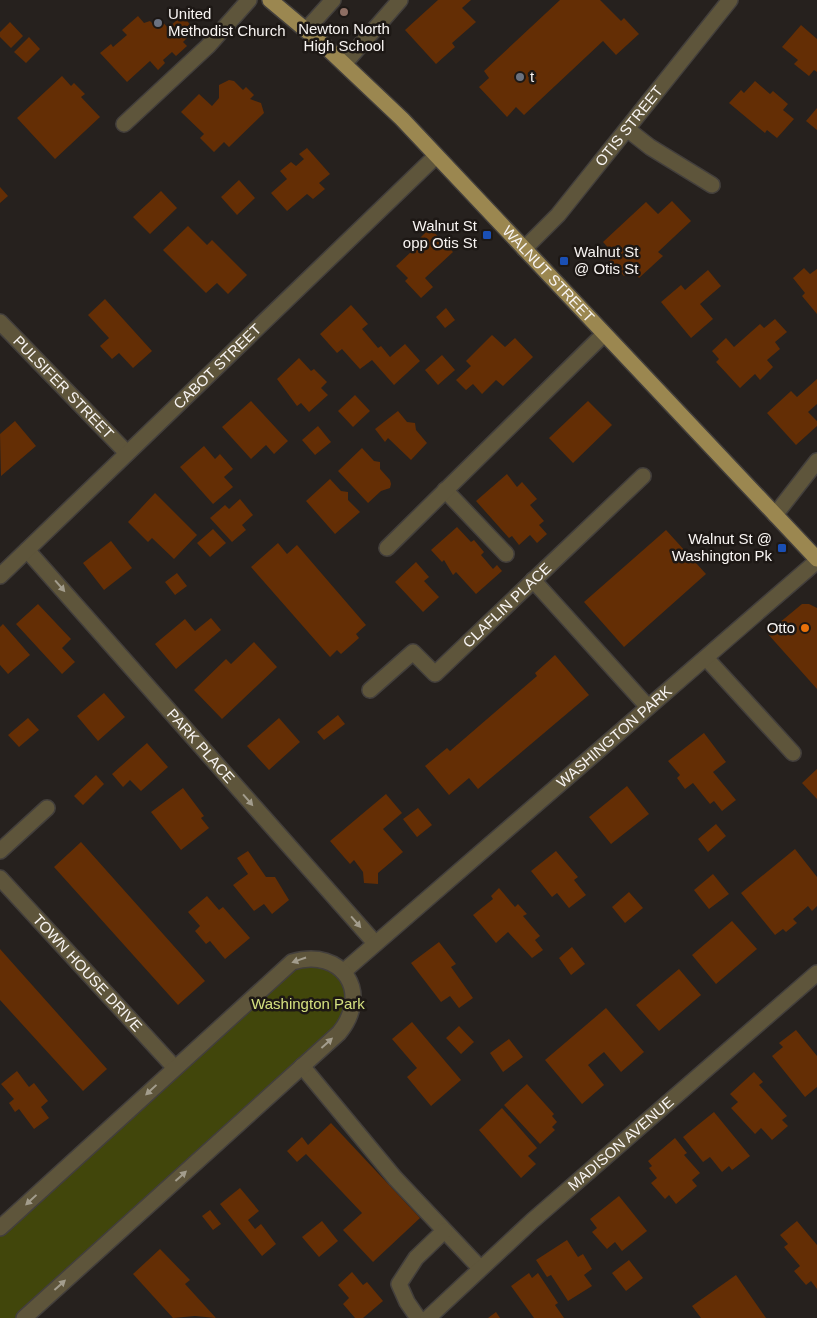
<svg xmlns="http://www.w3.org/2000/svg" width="817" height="1318" viewBox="0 0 817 1318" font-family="Helvetica,sans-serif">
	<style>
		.green { fill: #41460b }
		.building { fill: #642e05 }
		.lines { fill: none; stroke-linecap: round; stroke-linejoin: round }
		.minor-casing { stroke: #433f3c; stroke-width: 18 }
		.major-casing { stroke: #433f3c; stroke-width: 18 }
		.minor { stroke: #5e553b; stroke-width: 15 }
		.major { stroke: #9b8750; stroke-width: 15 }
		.oneway { fill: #a39d8d }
		.education-dot { fill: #8d6e63; stroke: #1d1815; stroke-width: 2 }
		.worship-dot { fill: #6b7280; stroke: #1d1815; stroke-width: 2 }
		.transit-dot { fill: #1a4fb4; stroke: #1d1815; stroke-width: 2 }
		.food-dot { fill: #e8710a; stroke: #1d1815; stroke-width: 2 }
		.labels { text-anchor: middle; stroke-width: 5; stroke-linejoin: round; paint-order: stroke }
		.poi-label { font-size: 15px; fill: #f8f4f2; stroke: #1d1815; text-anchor: start }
		.street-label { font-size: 15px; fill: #f8f4f2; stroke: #1d1815 }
		.park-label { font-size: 15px; fill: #d5e180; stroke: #1d1815 }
	</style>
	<rect width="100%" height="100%" fill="#26211e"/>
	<path class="green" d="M309,957L347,976L348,1021L24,1318H0V1228Z"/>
	<path class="building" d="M438,0H471L462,8L476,22L452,43L455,47L436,64L405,30Z
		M560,0H600L621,21L624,18L639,34L616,55L603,41L524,115L516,107L507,117L479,87L489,78L484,71Z
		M138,16L144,23L150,21L154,25L160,19L168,28L178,19L185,18L191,26V34L183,42L187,46L176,56L172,52L163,60L165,63L158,70L150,61L127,82L100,53L111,44L113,47L127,35L122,30Z
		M10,22L23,36L11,48L0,37V32Z
		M801,25L817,39V72L814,70L809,76L794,64L798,60L782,47Z
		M29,37L40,49L26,63L14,52Z
		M62,76L71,86L74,83L85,94L81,97L100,117L55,159L17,118Z
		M229,80L234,81L243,90L246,87L254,95L250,99L261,103L264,113L229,147L224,142L214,152L200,138L204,134L181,112L199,94L212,106L219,98V85Z
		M755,81L770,94L773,91L788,104L783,110L794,119L777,138L767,130L765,133L729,103L741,90L744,93Z
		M817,108V130L806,121Z
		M307,148L330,174L319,183L325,189L313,199L307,194L287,211L271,193L287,179L280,171L291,162L296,166L304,159L299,154Z
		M239,180L255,198L237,215L221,197Z
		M0,187L8,196L0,203Z
		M161,191L177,208L150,234L133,217Z
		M672,201L691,221L658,252L663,256L639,278L631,269L624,276L609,261L615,255L603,242L646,202L658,214Z
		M188,226L207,245L212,240L247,275L228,294L217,283L206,293L163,250Z
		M430,228L453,252L425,278L433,287L421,298L405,281L408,278L396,266L413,250L410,248Z
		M804,268L810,274L817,269V314L802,296L805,293L793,278Z
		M708,270L721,286L700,304L713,319L691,338L661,302L681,285L685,290Z
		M105,299L152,351L133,368L119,353L112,359L100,346L109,338L88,315Z
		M351,305L368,324L362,329L378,348L381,346L390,357L405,344L420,361L394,385L372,360L360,369L342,349L337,353L320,334Z
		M446,308L455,320L445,328L436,317Z
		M775,319L787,332L775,342L780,349L767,360L773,367L760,380L755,374L740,388L716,362L719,359L712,351L726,338L734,347L760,324L764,328Z
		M492,335L505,347L515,338L533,357L503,386L496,380L482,394L473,384L466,390L456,380L471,366L466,361Z
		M442,355L455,370L438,385L425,370Z
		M299,358L311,371L314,369L327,382L321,388L328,395L309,412L301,403L297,406L277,379Z
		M817,379V404L808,412L817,421V426L796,445L767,413L791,391L797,397Z
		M355,395L370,411L353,427L338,411Z
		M251,401L288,441L274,454L266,445L251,459L222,427Z
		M588,401L612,425L573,463L549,438Z
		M398,411L407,422L415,423L416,430L427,443L411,460L388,438L385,442L375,429Z
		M15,421L36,446L1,476L0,434Z
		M318,426L331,442L315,455L302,440Z
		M204,446L215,459L220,454L233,469L224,477L233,487L213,504L180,467Z
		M362,448L374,461L380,462V469L390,480L391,484L390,488L381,491L368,503L338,471Z
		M507,474L517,487L522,482L537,499L530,505L544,521L539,525L547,534L537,543L530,535L519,545L512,536L509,538L476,501Z
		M330,479L341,491L348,492V500L360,512L335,534L306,501Z
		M155,493L197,535L174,559L152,538L148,542L128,522Z
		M240,499L253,515L242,525L246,530L232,542L210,518L225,505L229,509Z
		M457,527L471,542L474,540L484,552L481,555L493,569L497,565L502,571L476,594L456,572L453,575L444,560L442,562L431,550Z
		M213,529L226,543L210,557L197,543Z
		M666,530L706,574L624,647L584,602Z
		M111,541L132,568L104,590L83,563Z
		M278,543L287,554L297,545L366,625L356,634L359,638L341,654L337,650L330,657L251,567Z
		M416,562L429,577L424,581L439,597L423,612L395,582Z
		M177,573L187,586L175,595L165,582Z
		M38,604L71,639L62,648L75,662L62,674L16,624Z
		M802,604H809L817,608V689L767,633Z
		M211,618L221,630L176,669L155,644L185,619L195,631Z
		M3,624L30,655L8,674L0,665V627Z
		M254,642L277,667L222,719L194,690L226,659L231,664Z
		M555,655L589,695L478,789L469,778L449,795L425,766L447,748L450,751L537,676L535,673Z
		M104,693L125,717L98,741L77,716Z
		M338,715L345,724L324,740L317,732Z
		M28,718L39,730L19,747L8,735Z
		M279,718L300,742L269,770L247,746Z
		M704,733L726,762L713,772L736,800L722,811L714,801L710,804L693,783L685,789L677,778L680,775L668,761Z
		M147,743L168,767L141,791L130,780L123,787L112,774Z
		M817,769V799L802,783Z
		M96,775L104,784L83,805L74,796Z
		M627,786L649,814L611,844L589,817Z
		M183,788L204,816L201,818L209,828L181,850L151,812Z
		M386,794L402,813L383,829L403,852L378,873V884L364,883L363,872L354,860L350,864L330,841Z
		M418,808L432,825L417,837L403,819Z
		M716,824L726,836L708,852L698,839Z
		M81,842L205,981L178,1005L54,867Z
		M795,849L817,877V906L812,911L808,906L793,919L797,923L786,932L783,929L775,935L741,893Z
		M248,851L266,877H275L289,900L272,914L264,904L254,911L233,885L248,874L237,858Z
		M556,851L578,877L574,880L586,895L569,908L557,893L552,897L531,871Z
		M713,874L729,894L709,909L694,890Z
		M499,888L515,907L518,904L527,914L523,916L540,936L535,940L543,950L532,958L508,932L496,943L473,915L493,899L491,896Z
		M629,892L643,908L625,923L612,907Z
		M207,896L219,910L223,907L250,938L225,959L210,941L206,944L195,931L200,926L188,912Z
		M732,921L757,949L716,984L692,955Z
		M439,942L456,964L451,967L473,998L459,1008L450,996L441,1002L411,963Z
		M572,947L585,964L571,975L559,958Z
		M0,949L107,1069L83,1091L0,1000Z
		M679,969L701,995L659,1031L636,1005Z
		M606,1008L644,1052L621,1072L604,1052L588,1065L604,1085L582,1104L545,1060Z
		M412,1022L461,1080L431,1106L407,1077L417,1068L392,1039Z
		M459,1026L474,1042L461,1054L446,1038Z
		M796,1030L817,1056V1087L805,1097L772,1056L783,1047L779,1043Z
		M509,1039L523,1057L503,1072L490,1053Z
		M17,1071L29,1087L34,1083L48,1101L41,1107L49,1118L34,1129L19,1109L15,1112L9,1103L14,1099L1,1084Z
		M754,1072L763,1082L759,1085L787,1116L782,1120L788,1126L772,1140L761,1128L755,1134L731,1108L738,1102L730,1094Z
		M527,1084L554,1114L552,1116L557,1122L552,1127L555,1130L540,1144L504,1105Z
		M502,1108L537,1148L528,1156L536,1164L521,1178L479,1130Z
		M714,1112L750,1156L732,1170L729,1166L722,1172L710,1157L703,1162L683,1137Z
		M331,1123L420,1218L373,1262L343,1230L362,1213L306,1154L297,1162L287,1151L302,1137L308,1145Z
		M675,1138L687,1153L684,1155L700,1173L692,1180L697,1186L676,1204L669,1195L665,1199L651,1183L657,1178L649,1168L652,1166L648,1161Z
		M240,1188L259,1211L248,1220L255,1229L261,1224L276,1244L262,1256L220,1204Z
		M619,1196L647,1231L622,1251L615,1242L607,1249L592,1232L597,1228L590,1219Z
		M210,1210L221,1224L213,1230L202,1216Z
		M322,1221L338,1241L319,1257L302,1237Z
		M797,1221L817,1245V1289L811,1281L806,1285L794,1271L800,1266L784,1247L788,1244L780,1235Z
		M567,1240L578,1257L583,1254L592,1269L584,1275L592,1286L568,1301L551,1275L547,1277L536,1260Z
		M160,1249L190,1280L185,1284L216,1318L195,1316L173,1318L133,1274Z
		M629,1260L643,1278L626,1291L612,1273Z
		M352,1272L363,1285L367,1282L383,1301L363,1318H355L343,1304L349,1298L338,1285Z
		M529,1273L532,1278L538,1273L558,1303L555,1305L564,1318H534L511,1286Z
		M736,1275L766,1318H701L692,1306Z
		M496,1312L500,1318H488Z"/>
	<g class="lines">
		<defs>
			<g id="minor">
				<path d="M306,30L333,0"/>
				<path d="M344,64L400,0"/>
				<path d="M124,124L208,46L249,0"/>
				<path d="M627,129L650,147L712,185"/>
				<path id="s1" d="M524,249L558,215L730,0"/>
				<path id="s2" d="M0,322L127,453"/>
				<path d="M445,490L506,554"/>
				<path d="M775,515L817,461"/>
				<path d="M387,548L604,334"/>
				<path id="s3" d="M27,550L375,943"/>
				<path id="s4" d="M0,576L436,156"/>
				<path d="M533,580L648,707"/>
				<path d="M706,658L793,753"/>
				<path id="s5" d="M370,690L413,652L435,674L643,476"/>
				<path d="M0,851L47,808"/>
				<path id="s6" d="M0,878L175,1068"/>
				<path id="s7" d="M343,972L817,561"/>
				<path d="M302,1066L395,1178L480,1268"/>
				<path d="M0,1228L292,962C343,947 372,993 339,1033L24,1318"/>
				<path d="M418,1318L407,1302L399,1284L416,1258L444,1231"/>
				<path id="s8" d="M428,1318L532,1221L817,973"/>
			</g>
			<g id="major">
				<path id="s9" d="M270,0L326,47L402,119L817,559"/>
			</g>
		</defs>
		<use href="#minor" class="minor-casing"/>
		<use href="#major" class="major-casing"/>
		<use href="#minor" class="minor"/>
		<use href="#major" class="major"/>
	</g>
	<defs><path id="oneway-solid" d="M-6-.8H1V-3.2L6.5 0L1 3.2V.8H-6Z" transform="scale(1.25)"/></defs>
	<g class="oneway">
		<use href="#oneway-solid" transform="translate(60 586) rotate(49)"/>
		<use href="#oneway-solid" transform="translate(248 800) rotate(49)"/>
		<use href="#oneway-solid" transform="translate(356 922) rotate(49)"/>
		<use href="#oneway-solid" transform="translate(299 960) rotate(161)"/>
		<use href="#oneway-solid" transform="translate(327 1043) rotate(-42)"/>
		<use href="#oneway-solid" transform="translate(151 1090) rotate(137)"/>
		<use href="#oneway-solid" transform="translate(181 1176) rotate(-42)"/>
		<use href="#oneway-solid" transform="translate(31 1200) rotate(137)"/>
		<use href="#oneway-solid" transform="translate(60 1285) rotate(-42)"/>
	</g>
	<circle class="education-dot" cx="344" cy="12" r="5"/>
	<g class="worship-dot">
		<circle cx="158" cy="23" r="5"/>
		<circle cx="520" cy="77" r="5"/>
	</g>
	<g class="transit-dot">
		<rect x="482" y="230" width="10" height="10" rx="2.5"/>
		<rect x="559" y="256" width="10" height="10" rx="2.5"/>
		<rect x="777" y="543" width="10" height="10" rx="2.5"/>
	</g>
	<circle class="food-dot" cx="805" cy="628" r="5"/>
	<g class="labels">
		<g class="poi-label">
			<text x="168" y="19">United<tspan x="168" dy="17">Methodist Church</tspan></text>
			<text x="344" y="34" text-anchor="middle">Newton North<tspan x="344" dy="17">High School</tspan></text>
			<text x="530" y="82">t</text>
			<text x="477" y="231" text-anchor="end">Walnut St<tspan x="477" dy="17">opp Otis St</tspan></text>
			<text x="574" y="257">Walnut St<tspan x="574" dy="17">@ Otis St</tspan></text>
			<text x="772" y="544" text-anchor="end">Walnut St @<tspan x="772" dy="17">Washington Pk</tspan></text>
			<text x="795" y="633" text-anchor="end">Otto</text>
		</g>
		<g class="street-label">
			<text dy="5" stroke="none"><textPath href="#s1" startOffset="162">OTIS STREET</textPath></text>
			<text dy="5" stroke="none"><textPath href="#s9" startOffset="391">WALNUT STREET</textPath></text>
			<text dy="5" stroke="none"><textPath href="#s4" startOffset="302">CABOT STREET</textPath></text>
			<text dy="5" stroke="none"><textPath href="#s2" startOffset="91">PULSIFER STREET</textPath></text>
			<text dy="5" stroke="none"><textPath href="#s5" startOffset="188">CLAFLIN PLACE</textPath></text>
			<text dy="5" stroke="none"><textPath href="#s7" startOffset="359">WASHINGTON PARK</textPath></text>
			<text dy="5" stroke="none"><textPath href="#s3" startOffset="262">PARK PLACE</textPath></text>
			<text dy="5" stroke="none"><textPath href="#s6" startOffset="129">TOWN HOUSE DRIVE</textPath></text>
			<text dy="5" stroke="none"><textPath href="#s8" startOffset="260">MADISON AVENUE</textPath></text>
		</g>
		<g class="park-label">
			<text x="308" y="1009">Washington Park</text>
		</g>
	</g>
</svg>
